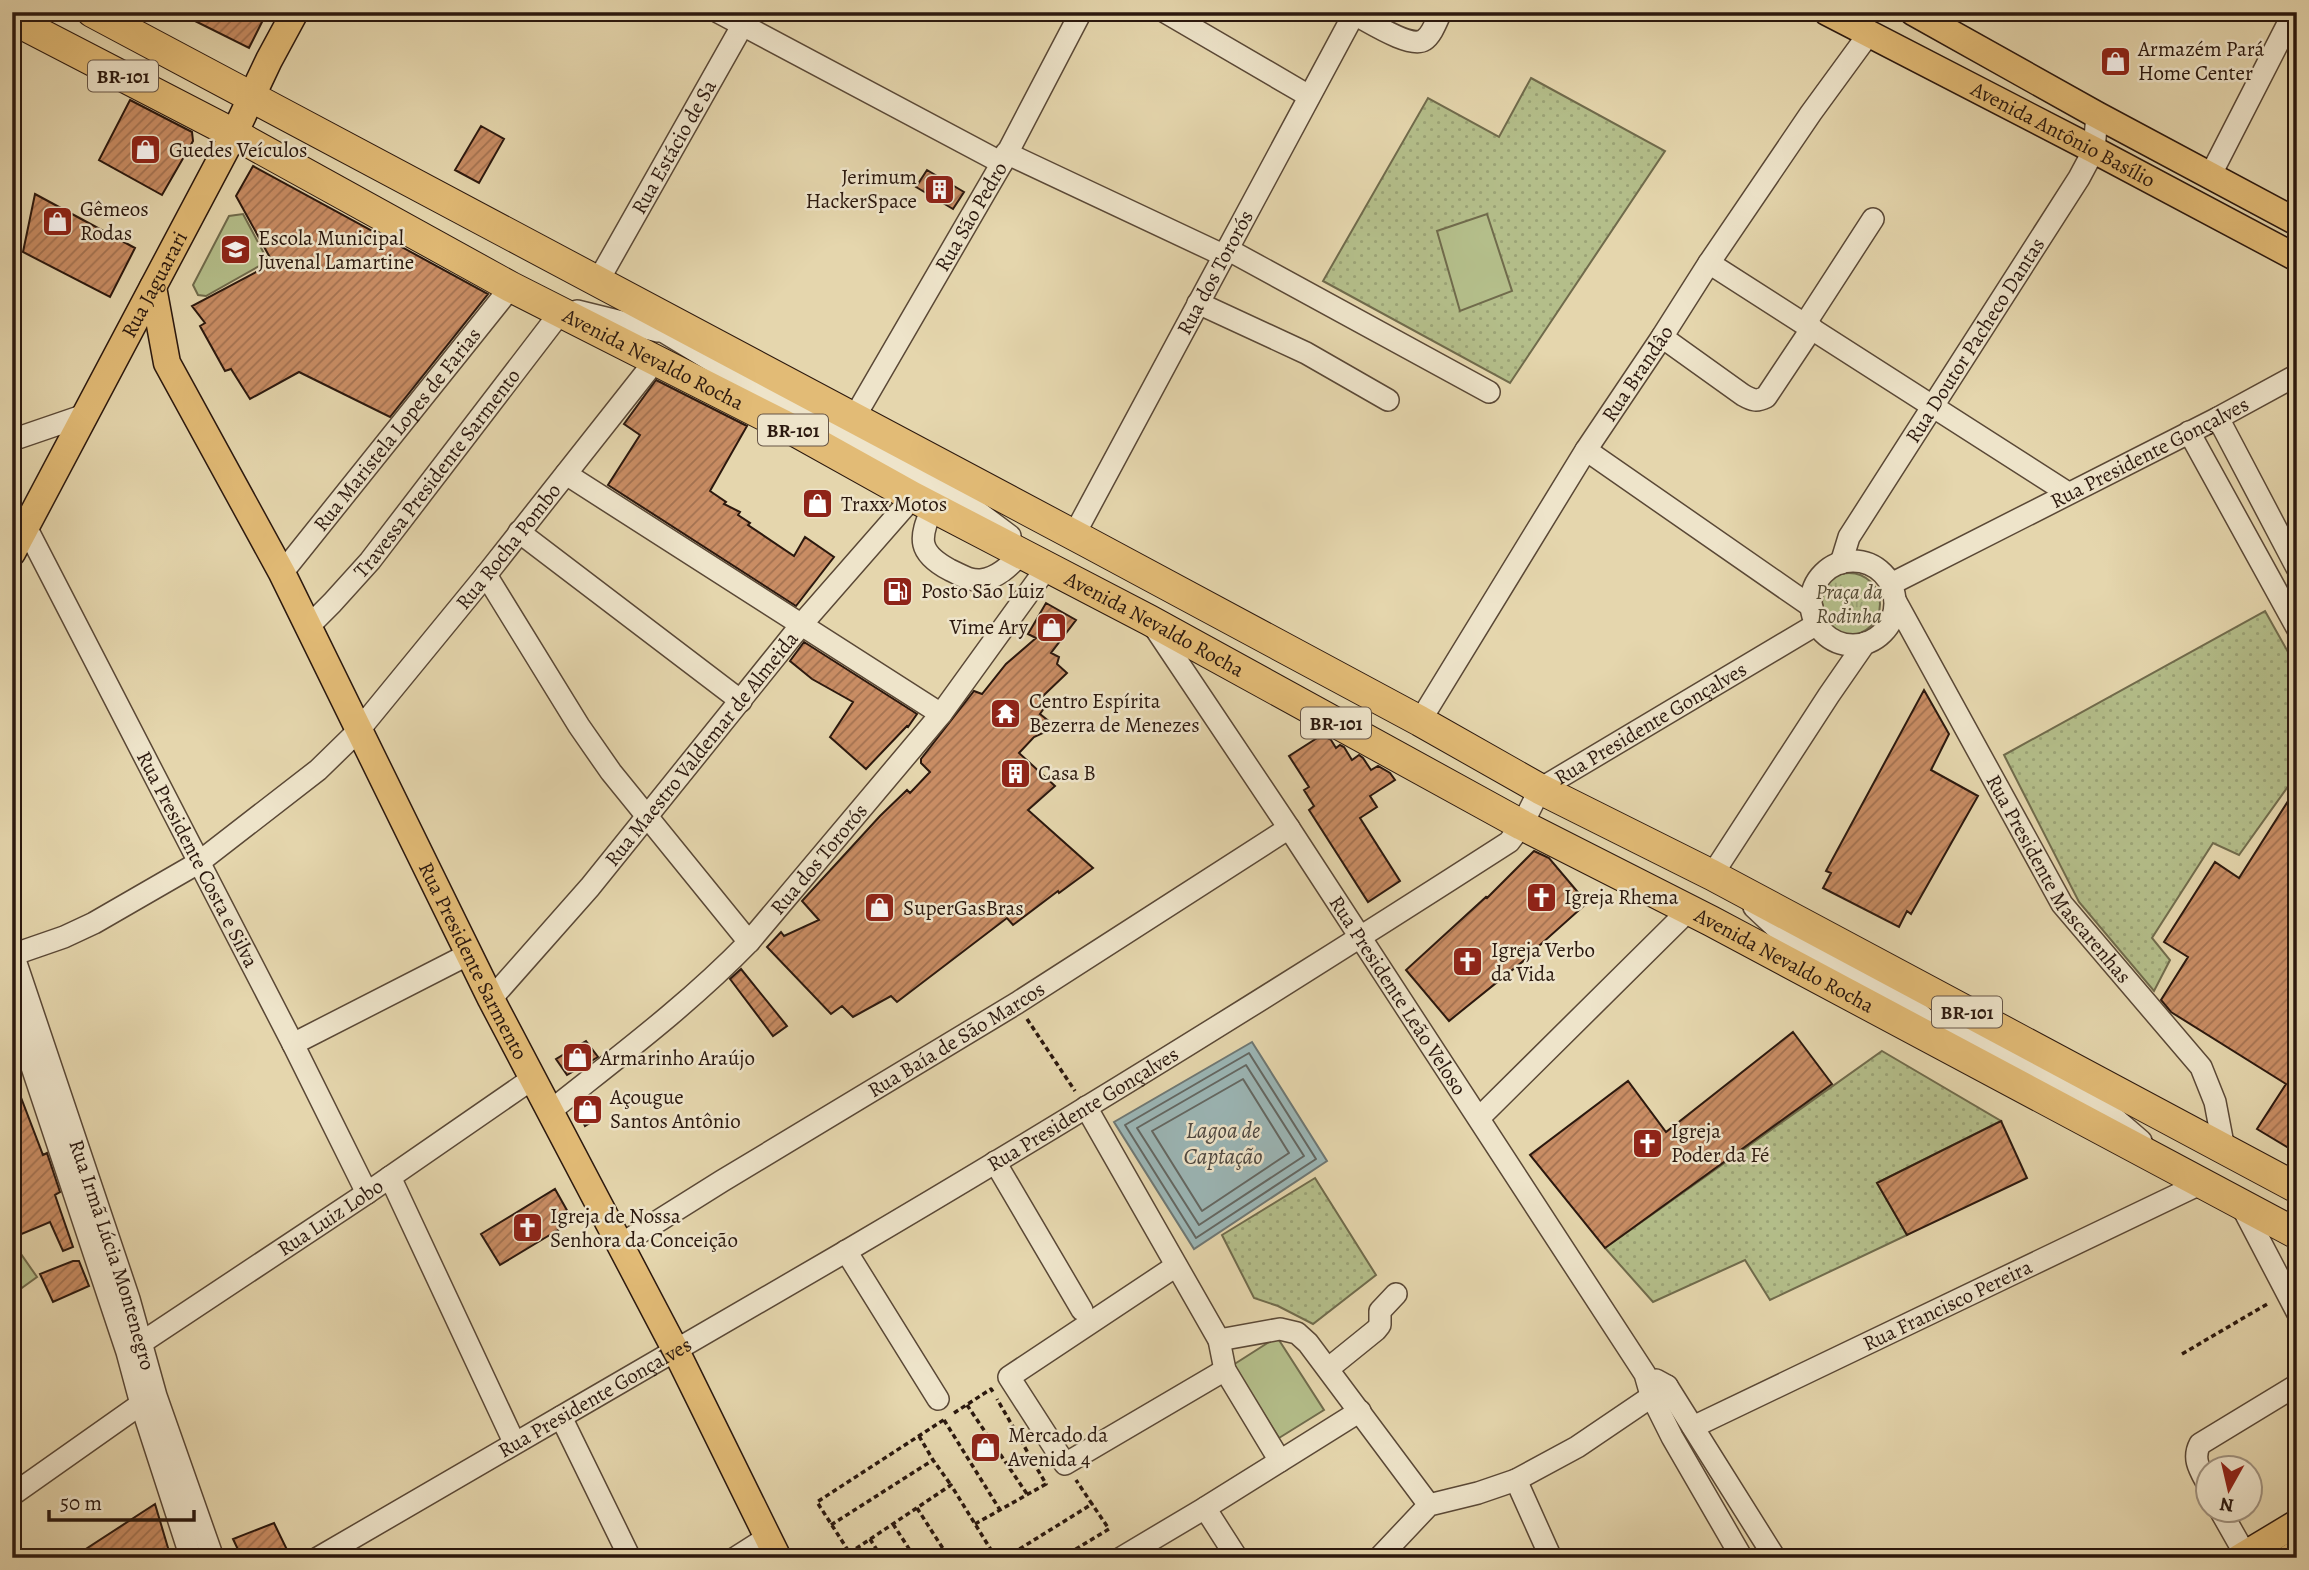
<svg xmlns="http://www.w3.org/2000/svg" width="2309" height="1570" viewBox="0 0 2309 1570" font-family="Alegreya,serif">
	<style>
		.grass { fill: url(#grass-dots); stroke: #706b4c; stroke-width: 2 }
		.park { fill: url(#park-tufts); stroke: #706b4c; stroke-width: 2 }
		.pitch { fill: #b4be8a; stroke: #706b4c; stroke-width: 2 }
		.water { fill: #9bb6b6; stroke: #6e7773; stroke-width: 2 }
		.lines { fill: none; stroke-linecap: round; stroke-linejoin: round }
		.shore { stroke: #636762; stroke-width: 2 }
		.building { fill: url(#building-hatch); stroke: #2b180e; stroke-width: 2 }
		.minor-casing { stroke: #5a4836; stroke-width: 24 }
		.major-casing { stroke: #2b180e; stroke-width: 29 }
		.highway-casing { stroke: #2b180e; stroke-width: 32 }
		.path { stroke: #2b180e; stroke-width: 3.5; stroke-dasharray: 5 3.5; stroke-linecap: butt }
		.minor { stroke: #eee4ca; stroke-width: 21 }
		.major { stroke: #e2bb76; stroke-width: 26 }
		.highway { stroke: #e2bb76; stroke-width: 30 }
		.labels { text-anchor: middle; stroke-width: 5; stroke-linejoin: round; paint-order: stroke }
		.shield { fill: #eee4ca; stroke: #665546; stroke-width: 2 }
		.shield-label { font-size: 19px; font-weight: bold; fill: #2b180e }
		.poi-label { font-size: 21px; fill: #2b180e; stroke: #eee4ca; text-anchor: start }
		.street-label { font-size: 21px; fill: #2b180e; stroke: #eee4ca }
		.park-label { font-size: 21px; font-style: italic; fill: #544a33; stroke: #eee4ca }
		.water-label { font-size: 23px; font-style: italic; fill: #4d4740; stroke: #eee4ca }
	</style>
	<defs>
		<pattern id="grass-dots" width="8" height="8" patternUnits="userSpaceOnUse" patternTransform="scale(1.75)"><rect width="8" height="8" fill="#b4be8a"/><path d="M2 2h.1M6 6h.1" fill="none" stroke="#9ba376" stroke-width="1.8" stroke-linecap="round"/></pattern>
		<pattern id="park-tufts" width="24" height="20" patternUnits="userSpaceOnUse" patternTransform="scale(1.75)"><rect width="24" height="20" fill="#b4be8a"/><path d="M3 7l-1-3M5 7V3M7 7l1-3M15 17l-1-3M17 17v-4M19 17l1-3" fill="none" stroke="#9ba376"/></pattern>
		<pattern id="building-hatch" width="6" height="6" patternUnits="userSpaceOnUse" patternTransform="scale(1.75)"><rect width="6" height="6" fill="#c98d64"/><path d="M-1 1l2-2M0 6l6-6M5 7l2-2" fill="none" stroke="#a37251"/></pattern>
	</defs>
	<rect width="100%" height="100%" fill="#e5d6ad"/>
	<filter id="stains"><feTurbulence type="fractalNoise" baseFrequency=".00286" numOctaves="4"/><feColorMatrix values="0 0 0 0 .2 0 0 0 0 .09 0 0 0 0 .02 0 0 0 .5 -.17"/></filter>
	<radialGradient id="worn" r=".72"><stop offset=".6" stop-color="#630" stop-opacity="0"/><stop offset="1" stop-color="#630" stop-opacity=".3"/></radialGradient>
	<path class="grass" d="M1531,78L1665,151L1510,383L1323,281L1428,98L1499,137Z
		M2265,611L2297,668V774L2239,855L2213,843L2152,938L2170,960L2154,991L2079,902L2004,755Z
		M1882,1051L2001,1121L1877,1183L1907,1235L1770,1300L1745,1260L1653,1302L1605,1248Z
		M1315,1178L1376,1275L1313,1324L1278,1306L1254,1298L1222,1235Z"/>
	<path class="park" d="M1818 604a31 31 0 1 1 62 0a31 31 0 1 1-62 0Z"/>
	<path class="pitch" d="M243,214L268,261L206,296L198,295L193,285L229,216Z
		M1487,214L1512,291L1460,311L1437,231Z
		M12,1241L37,1277L12,1295Z
		M1277,1337L1324,1410L1279,1438L1233,1365Z"/>
	<path class="water" d="M1252,1042L1327,1161L1194,1249L1114,1122Z"/>
	<g class="lines">
		<path class="shore" d="M1249,1053L1316,1159L1196,1238L1125,1125Z
			M1246,1065L1304,1156L1199,1225L1137,1128Z
			M1243,1079L1289,1153L1202,1211L1152,1131Z"/>
	</g>
	<path class="building" d="M177,12H267L249,48Z
		M130,100L192,132L193,141L162,195L99,160Z
		M481,126L504,139L479,183L455,170Z
		M253,166L488,294L390,417L299,372L250,399L231,369L225,371L200,326L205,323L192,306L273,263L236,196Z
		M927,170L964,192L953,209L916,187Z
		M35,194L135,248L110,297L23,252Z
		M656,380L747,426L710,491L726,502L724,504L740,512L738,515L750,523L748,525L794,556L805,537L834,557L796,606L608,485L640,435L624,424Z
		M1046,603L1076,620L1051,653L1059,657L1057,664L1067,673L1043,696L1049,701L1040,714L1050,722L1045,732L1034,737L1019,753L1055,786L1028,810L1093,868L1059,893L1058,891L1013,925L1007,918L897,1002L891,996L853,1017L842,1006L831,1014L767,947L781,932L784,936L819,920L802,901L880,816L907,790L910,793L930,772L921,763V759L974,691L982,694L1006,664L1036,638L1028,634Z
		M804,642L917,714L908,727L907,726L866,769L830,737L853,702L812,679L790,661Z
		M1924,690L1949,734L1931,770L1978,796L1911,914L1907,911L1899,927L1823,888L1831,873L1826,871Z
		M1322,735L1331,740L1336,748L1340,745L1344,747L1352,760L1359,755L1363,758L1371,770L1378,766L1390,773L1395,780L1370,796L1377,807L1360,818L1400,881L1368,902L1309,810L1314,806L1304,790L1309,787L1289,756Z
		M2297,787V1153L2257,1129L2286,1084L2171,1012L2161,1000L2188,957L2164,942L2215,862L2239,878Z
		M1534,851L1549,858L1587,903L1531,953L1532,954L1449,1021L1406,970L1486,897L1487,898Z
		M741,969L787,1026L773,1036L730,979Z
		M1793,1032L1832,1084L1605,1248L1530,1155L1628,1081L1666,1132Z
		M586,1041L598,1057L567,1075L556,1059Z
		M12,1074L43,1155L47,1153L60,1192L55,1195L73,1247L63,1251L50,1222L12,1238Z
		M591,1096L601,1116L585,1126L576,1107Z
		M2001,1121L2027,1178L1907,1235L1877,1183Z
		M555,1189L573,1221L500,1265L481,1234Z
		M79,1261L89,1286L53,1302L40,1274L73,1261Z
		M155,1504L171,1558H72Z
		M274,1523L291,1558H242L233,1539Z"/>
	<g class="lines">
		<defs>
			<g id="minor">
				<path d="M718,12L1002,163"/>
				<path d="M1165,12L1309,96"/>
				<path d="M1354,14C1368,21 1411,49 1424,40C1432,35 1437,20 1441,12"/>
				<path d="M1006,153L1223,255"/>
				<path d="M2210,176L2294,12"/>
				<path d="M1227,249L1489,392"/>
				<path d="M1709,263L2068,493"/>
				<path id="s1" d="M598,281L750,12"/>
				<path d="M1198,303L1306,353L1388,400"/>
				<path d="M577,311L658,331"/>
				<path d="M646,321L798,413L962,500L1010,536"/>
				<path d="M1805,324L1873,219"/>
				<path d="M1662,337L1743,395C1752,400 1756,402 1766,397L1812,328"/>
				<path id="s2" d="M854,418L1002,163L1081,12"/>
				<path d="M2218,418L2297,568"/>
				<path d="M2189,432L2297,628"/>
				<path d="M12,440L85,415"/>
				<path d="M1586,450L1812,607"/>
				<path d="M566,474L941,714"/>
				<path d="M933,507C918,539 918,553 950,570C961,575 969,581 981,580C999,578 1011,564 1022,553"/>
				<path id="s3" d="M26,527L293,1044L367,1193"/>
				<path d="M519,532L741,701"/>
				<path id="s4" d="M1074,535L1355,12"/>
				<circle cx="1853" cy="603" r="42"/>
				<path id="s5" d="M1841,563L1849,537L2079,178L2094,150L2097,115"/>
				<path id="s6" d="M282,573L511,287"/>
				<path d="M486,575L579,726L611,772L749,942"/>
				<path id="s7" d="M1891,584L2218,418L2297,375"/>
				<path id="s8" d="M1895,600L2062,904L2201,1067L2215,1102L2224,1149"/>
				<path id="s9" d="M1153,625L1289,828L1645,1374L1651,1395L1672,1437L1742,1558"/>
				<path id="s10" d="M308,627L332,603L370,561L560,313"/>
				<path id="s11" d="M1420,721L1586,450L1662,337L1709,263L1811,113L1868,35"/>
				<path d="M1712,875L1829,695L1865,643"/>
				<path d="M1754,907L1784,935L1915,1002"/>
				<path id="s12" d="M12,951L129,1299L156,1396L213,1558"/>
				<path id="s13" d="M12,955L64,937L94,923L198,863L318,770L359,730L486,575L655,361"/>
				<path d="M1902,997L1927,1021L1960,1031L2105,1110L2141,1141"/>
				<path id="s14" d="M491,999L590,887L801,625L913,497"/>
				<path d="M12,1007L127,1352L141,1404L191,1558"/>
				<path d="M293,1044L469,954"/>
				<path d="M1086,1107L1219,1340L1225,1370L1280,1461"/>
				<path id="s15" d="M549,1112C618,1057 688,1005 749,942L941,714L1048,566"/>
				<path d="M1479,1118L1690,909"/>
				<path d="M995,1162L1082,1310"/>
				<path d="M390,1177L514,1442"/>
				<path d="M2240,1203L2297,1312"/>
				<path id="s16" d="M620,1245L722,1181L1017,1003L1289,828"/>
				<path d="M846,1251L938,1399"/>
				<path d="M1176,1266L1009,1377L1065,1464L1225,1370"/>
				<path d="M1219,1340L1280,1329L1297,1333L1308,1343L1429,1505"/>
				<path id="s17" d="M132,1349L367,1193L532,1079"/>
				<path d="M1329,1368L1376,1330L1380,1325V1311L1396,1294"/>
				<path d="M1656,1380L1667,1386L1775,1558"/>
				<path d="M561,1417L630,1558"/>
				<path id="s18" d="M1693,1427L2202,1183"/>
				<path d="M1516,1480L1551,1558"/>
				<path d="M2208,1485C2200,1470 2192,1459 2200,1444L2297,1385"/>
				<path d="M12,1495L141,1404"/>
				<path d="M1205,1508L1237,1558"/>
				<path d="M2220,1510L2245,1554"/>
				<path id="s19" d="M318,1558C492,1455 669,1356 843,1253C1068,1121 1290,983 1509,842L1522,825L1540,789L1817,624"/>
				<path d="M735,1558L768,1537"/>
				<path d="M1121,1558L1205,1508L1360,1411"/>
				<path d="M1379,1558L1429,1505L1478,1493L1516,1480L1577,1447L1667,1386"/>
			</g>
			<g id="major">
				<path id="s20" d="M1827,12L2094,150L2297,258"/>
				<path d="M1913,12L2097,115L2297,222"/>
				<path id="s21" d="M153,287L167,363L282,573L491,999L676,1351L778,1558"/>
				<path id="s22" d="M12,553L234,134L269,60L295,12"/>
				<path d="M2239,1558L2297,1523"/>
				<path d="M2289,1558L2297,1553"/>
			</g>
			<g id="highway">
				<path d="M92,12L1087,542L1420,721L1540,789L1712,875L2297,1188"/>
				<path id="s23" d="M12,19L234,134L511,287L791,429L913,497L1149,620L1522,825L1711,921L2297,1234"/>
			</g>
		</defs>
		<use href="#minor" class="minor-casing"/>
		<use href="#major" class="major-casing"/>
		<use href="#highway" class="highway-casing"/>
		<path class="path" d="M1027,1019L1075,1091
			M2182,1354L2269,1303
			M967,1405L1027,1494
			M954,1413L991,1389L993,1392
			M944,1420L1000,1510
			M919,1436L933,1460
			M917,1508L949,1558
			M893,1524L915,1558
			M975,1524L1046,1484L997,1399
			M831,1525L933,1460L951,1485
			M870,1539L882,1558
			M842,1558L951,1485L996,1558
			M853,1558L817,1502L945,1419
			M1005,1558L1092,1504L1076,1480
			M1061,1558L1109,1529L1092,1504"/>
		<use href="#minor" class="minor"/>
		<use href="#major" class="major"/>
		<use href="#highway" class="highway"/>
	</g>
	<defs>
		<symbol id="shop-square" viewBox="-11 -11 22 22"><rect x="-9" y="-9" width="18" height="18" rx="4" fill="#8f2418" stroke="#eee4ca"/><path d="M-5-2.5h2.3a2.7 3.5 0 0 1 5.4 0H5L5.5 6h-11ZM-1.5-2.5h3a1.5 2.3 0 0 0-3 0Z" fill="#fff"/></symbol>
		<symbol id="building-square" viewBox="-11 -11 22 22"><rect x="-9" y="-9" width="18" height="18" rx="4" fill="#8f2418" stroke="#eee4ca"/><path d="M-4-6H4V6H1V3H-1V6H-4ZM-2.5-4.3h1.7v1.8h-1.7ZM.8-4.3h1.7v1.8H.8ZM-2.5-1h1.7V.8h-1.7ZM.8-1h1.7V.8H.8Z" fill="#fff"/></symbol>
		<symbol id="school-square" viewBox="-11 -11 22 22"><rect x="-9" y="-9" width="18" height="18" rx="4" fill="#8f2418" stroke="#eee4ca"/><path d="M0-5L7-2L0 1L-7-2ZM-4 1L0 2.5L4 1V4Q0 6-4 4Z" fill="#fff"/></symbol>
		<symbol id="fuel-square" viewBox="-11 -11 22 22"><rect x="-9" y="-9" width="18" height="18" rx="4" fill="#8f2418" stroke="#eee4ca"/><path d="M-5.5-6h7V0h2V4h1.3V-2.5L3-4.5l.8-.8L6-3V5H2.5V1h-1V6h-7ZM-4.2-4.7v3.2H.2V-4.7Z" fill="#fff"/></symbol>
		<symbol id="temple-square" viewBox="-11 -11 22 22"><rect x="-9" y="-9" width="18" height="18" rx="4" fill="#8f2418" stroke="#eee4ca"/><path d="M0-6L5-2H3V0L6.5 2.5H4V6H1.5V3h-3V6H-4V2.5H-6.5L-3 0V-2H-5Z" fill="#fff"/></symbol>
		<symbol id="church-square" viewBox="-11 -11 22 22"><rect x="-9" y="-9" width="18" height="18" rx="4" fill="#8f2418" stroke="#eee4ca"/><path d="M-1.2-6h2.4v3.5h3.3v2.4h-3.3V6h-2.4V-.1h-3.3v-2.4h3.3Z" fill="#fff"/></symbol>
	</defs>
	<g fill-rule="evenodd">
		<use href="#shop-square" x="2098" y="44" width="35" height="35"/>
		<use href="#shop-square" x="128" y="132" width="35" height="35"/>
		<use href="#building-square" x="922" y="172" width="35" height="35"/>
		<use href="#shop-square" x="40" y="204" width="35" height="35"/>
		<use href="#school-square" x="218" y="232" width="35" height="35"/>
		<use href="#shop-square" x="800" y="486" width="35" height="35"/>
		<use href="#fuel-square" x="880" y="574" width="35" height="35"/>
		<use href="#shop-square" x="1034" y="610" width="35" height="35"/>
		<use href="#temple-square" x="988" y="696" width="35" height="35"/>
		<use href="#building-square" x="998" y="756" width="35" height="35"/>
		<use href="#church-square" x="1524" y="880" width="35" height="35"/>
		<use href="#shop-square" x="862" y="890" width="35" height="35"/>
		<use href="#church-square" x="1450" y="944" width="35" height="35"/>
		<use href="#shop-square" x="560" y="1040" width="35" height="35"/>
		<use href="#shop-square" x="570" y="1092" width="35" height="35"/>
		<use href="#church-square" x="1630" y="1126" width="35" height="35"/>
		<use href="#church-square" x="510" y="1210" width="35" height="35"/>
		<use href="#shop-square" x="968" y="1430" width="35" height="35"/>
	</g>
	<g class="labels">
		<g class="shield">
			<rect x="88" y="60.5" width="70" height="31" rx="5"/>
			<rect x="758" y="414.5" width="70" height="31" rx="5"/>
			<rect x="1301" y="707.5" width="70" height="31" rx="5"/>
			<rect x="1932" y="996.5" width="70" height="31" rx="5"/>
		</g>
		<g class="shield-label">
			<text x="123" y="83">BR-101</text>
			<text x="793" y="437">BR-101</text>
			<text x="1336" y="730">BR-101</text>
			<text x="1967" y="1019">BR-101</text>
		</g>
		<g class="poi-label">
			<text x="2138" y="56">Armazém Pará<tspan x="2138" dy="24">Home Center</tspan></text>
			<text x="169" y="157">Guedes Veículos</text>
			<text x="917" y="184" text-anchor="end">Jerimum<tspan x="917" dy="24">HackerSpace</tspan></text>
			<text x="80" y="216">Gêmeos<tspan x="80" dy="24">Rodas</tspan></text>
			<text x="258" y="245">Escola Municipal<tspan x="258" dy="24">Juvenal Lamartine</tspan></text>
			<text x="841" y="511">Traxx Motos</text>
			<text x="921" y="598">Posto São Luiz</text>
			<text x="1028" y="634" text-anchor="end">Vime Ary</text>
			<text x="1029" y="708">Centro Espírita<tspan x="1029" dy="24">Bezerra de Menezes</tspan></text>
			<text x="1038" y="780">Casa B</text>
			<text x="1564" y="904">Igreja Rhema</text>
			<text x="903" y="915">SuperGasBras</text>
			<text x="1491" y="957">Igreja Verbo<tspan x="1491" dy="24">da Vida</tspan></text>
			<text x="600" y="1065">Armarinho Araújo</text>
			<text x="610" y="1104">Açougue<tspan x="610" dy="24">Santos Antônio</tspan></text>
			<text x="1671" y="1138">Igreja<tspan x="1671" dy="24">Poder da Fé</tspan></text>
			<text x="550" y="1223">Igreja de Nossa<tspan x="550" dy="24">Senhora da Conceição</tspan></text>
			<text x="1008" y="1442">Mercado da<tspan x="1008" dy="24">Avenida 4</tspan></text>
		</g>
		<g class="street-label">
			<text dy="7" stroke="none"><textPath href="#s20" startOffset="266">Avenida Antônio Basílio</textPath></text>
			<text dy="7" stroke="none"><textPath href="#s1" startOffset="154">Rua Estácio de Sa</textPath></text>
			<text dy="7" stroke="none"><textPath href="#s2" startOffset="233">Rua São Pedro</textPath></text>
			<text dy="7" stroke="none"><textPath href="#s4" startOffset="298">Rua dos Tororós</textPath></text>
			<text dy="7" stroke="none"><textPath href="#s22" startOffset="304">Rua Jaguarari</textPath></text>
			<text dy="7" stroke="none"><textPath href="#s5" startOffset="261">Rua Doutor Pacheco Dantas</textPath></text>
			<text dy="7" stroke="none"><textPath href="#s23" startOffset="726">Avenida Nevaldo Rocha</textPath></text>
			<text dy="7" stroke="none"><textPath href="#s11" startOffset="410">Rua Brandâo</textPath></text>
			<text dy="7" stroke="none"><textPath href="#s6" startOffset="184">Rua Maristela Lopes de Farias</textPath></text>
			<text dy="7" stroke="none"><textPath href="#s7" startOffset="290">Rua Presidente Gonçalves</textPath></text>
			<text dy="7" stroke="none"><textPath href="#s10" startOffset="201">Travessa Presidente Sarmento</textPath></text>
			<text dy="7" stroke="none"><textPath href="#s13" startOffset="654">Rua Rocha Pombo</textPath></text>
			<text dy="7" stroke="none"><textPath href="#s23" startOffset="1293">Avenida Nevaldo Rocha</textPath></text>
			<text dy="7" stroke="none"><textPath href="#s19" startOffset="1580">Rua Presidente Gonçalves</textPath></text>
			<text dy="7" stroke="none"><textPath href="#s14" startOffset="327">Rua Maestro Valdemar de Almeida</textPath></text>
			<text dy="7" stroke="none"><textPath href="#s15" startOffset="371">Rua dos Tororós</textPath></text>
			<text dy="7" stroke="none"><textPath href="#s3" startOffset="374">Rua Presidente Costa e Silva</textPath></text>
			<text dy="7" stroke="none"><textPath href="#s8" startOffset="324">Rua Presidente Mascarenhas</textPath></text>
			<text dy="7" stroke="none"><textPath href="#s21" startOffset="749">Rua Presidente Sarmento</textPath></text>
			<text dy="7" stroke="none"><textPath href="#s23" startOffset="2007">Avenida Nevaldo Rocha</textPath></text>
			<text dy="7" stroke="none"><textPath href="#s9" startOffset="444">Rua Presidente Leão Veloso</textPath></text>
			<text dy="7" stroke="none"><textPath href="#s16" startOffset="394">Rua Baía de São Marcos</textPath></text>
			<text dy="7" stroke="none"><textPath href="#s19" startOffset="887">Rua Presidente Gonçalves</textPath></text>
			<text dy="7" stroke="none"><textPath href="#s17" startOffset="238">Rua Luiz Lobo</textPath></text>
			<text dy="7" stroke="none"><textPath href="#s12" startOffset="320">Rua Irmã Lúcia Montenegro</textPath></text>
			<text dy="7" stroke="none"><textPath href="#s18" startOffset="282">Rua Francisco Pereira</textPath></text>
			<text dy="7" stroke="none"><textPath href="#s19" startOffset="320">Rua Presidente Gonçalves</textPath></text>
		</g>
		<g class="park-label">
			<text x="1849" y="599">Praça da<tspan x="1849" dy="24">Rodinha</tspan></text>
		</g>
		<g class="water-label">
			<text x="1223" y="1138">Lagoa de<tspan x="1223" dy="26">Captação</tspan></text>
		</g>
	</g>
	<rect width="2309" height="1570" fill="none" stroke="#e5d6ad" stroke-width="42"/>
	<rect x="14" y="14" width="2281" height="1542" fill="none" stroke="#2b180e" stroke-width="3.5"/>
	<rect x="21" y="21" width="2267" height="1528" fill="none" stroke="#2b180e" stroke-width="2"/>
	<g transform="translate(2229 1489) rotate(188)"><circle r="33" fill="#eee4ca" stroke="#a0927f" stroke-width="2"/>
	<path d="M0-5L12 26L0 18L-12 26Z" fill="#8f2418"/>
	<text y="-10" font-size="19" font-weight="bold" text-anchor="middle" fill="#2b180e">N</text>
	</g>
	<path d="M49 1510v10h145v-10" fill="none" stroke="#2b180e" stroke-width="3.5"/>
	<text x="60" y="1510" font-size="21" fill="#2b180e" stroke="#eee4ca" stroke-width="5" paint-order="stroke">50 m</text>
	<rect width="100%" height="100%" filter="url(#stains)"/>
	<rect width="100%" height="100%" fill="url(#worn)"/>
</svg>
